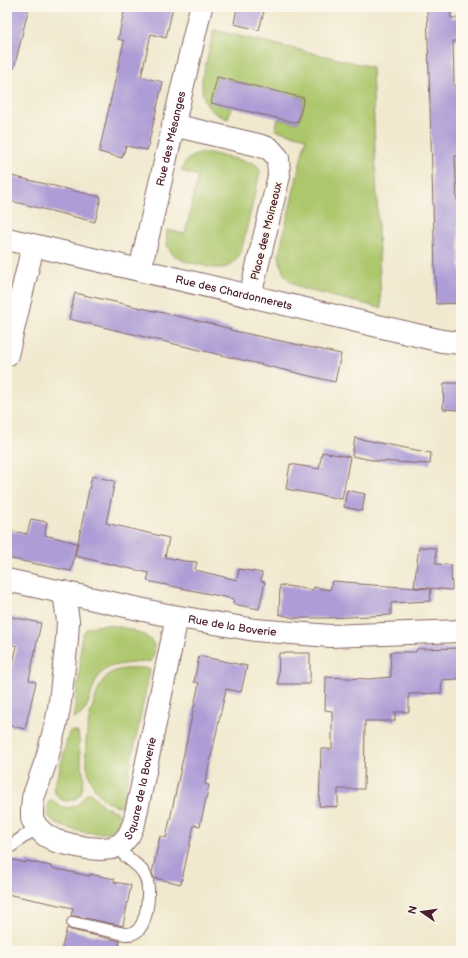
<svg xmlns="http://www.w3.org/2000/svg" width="468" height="958" viewBox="0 0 468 958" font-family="'Balsamiq Sans',sans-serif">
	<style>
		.green { fill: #adc76d; stroke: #7c734c }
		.building { fill: #ad9cd5 }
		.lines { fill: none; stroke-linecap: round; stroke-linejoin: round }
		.service-casing { stroke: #846664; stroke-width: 14 }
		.minor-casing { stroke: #846664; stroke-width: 24 }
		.tertiary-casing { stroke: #846664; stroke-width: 24 }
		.service { stroke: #fff; stroke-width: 12 }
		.minor { stroke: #fff; stroke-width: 22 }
		.tertiary { stroke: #fff; stroke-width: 22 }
		.labels { text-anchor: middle; stroke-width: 4; stroke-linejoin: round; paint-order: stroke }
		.street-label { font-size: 11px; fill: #4a1f2b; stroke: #fbf7ec }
	</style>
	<rect width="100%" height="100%" fill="#fbf7ec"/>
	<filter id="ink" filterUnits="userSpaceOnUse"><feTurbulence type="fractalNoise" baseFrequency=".025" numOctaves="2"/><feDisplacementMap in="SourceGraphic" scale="8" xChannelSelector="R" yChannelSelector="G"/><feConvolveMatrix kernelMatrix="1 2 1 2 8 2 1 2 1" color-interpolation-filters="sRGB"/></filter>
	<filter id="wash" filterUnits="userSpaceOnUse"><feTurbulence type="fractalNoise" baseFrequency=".012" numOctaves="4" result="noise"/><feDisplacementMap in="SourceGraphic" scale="16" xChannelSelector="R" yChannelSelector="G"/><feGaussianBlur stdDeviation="0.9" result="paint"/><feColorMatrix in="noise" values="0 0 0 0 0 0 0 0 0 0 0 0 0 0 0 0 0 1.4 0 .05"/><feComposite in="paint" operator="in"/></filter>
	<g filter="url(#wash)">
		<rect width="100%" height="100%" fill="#f1e9cf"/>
		<path class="green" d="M214,30L372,67L381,308L303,289C286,281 281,273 279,254L306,138L275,130L278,119L298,123L304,98L217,77L211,102L231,107L228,119C207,112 201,100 202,79Z
			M202,153H210L253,163C258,165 259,168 260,172L241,252C238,258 233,265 226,267C218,270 209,267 201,265C180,261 163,256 167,230L185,234L198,176L181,171C184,161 191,155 202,153Z
			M103,625C116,625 146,631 153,643C156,648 153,656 152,661C140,663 116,663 106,669C88,680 93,716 73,718C76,701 78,684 80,666C81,657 79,640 84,632C87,626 97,626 103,625Z
			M135,668H145L150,670L122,806C112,806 105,802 99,794C79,770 85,726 95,699C98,690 101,681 108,675C115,669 125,669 135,668Z
			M74,731L78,733L79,739L80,755L84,778L82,790L80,795L75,799L67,801L62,800L58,797L53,789L59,772L69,732Z
			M89,793H91L105,807L117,812L120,816C119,822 117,829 110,831C97,837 56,829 49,816C46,811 47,806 49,801L52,800C55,802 58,805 61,806C69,810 77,806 82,800C85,796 85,794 89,793Z"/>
		<g id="blocks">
			<path class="building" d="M7,7H29L14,68L7,67Z
				M125,7H173L166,38L151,34L141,77L163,82L147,150L126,146L122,158L99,152L124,41L118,39Z
				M237,7H265L259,30L234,24Z
				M427,7H450L451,18H461V41H453L454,86H461V156H455L457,200H461V223H458L460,267H461V303L436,304Z
				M217,77L304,98L298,123L211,103Z
				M7,175L101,197L95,222L7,200Z
				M75,293L208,323L231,329L230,330L341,354L335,382L69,319Z
				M444,383H461V410L443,409Z
				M355,438L431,453L430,464L377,461L352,456Z
				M322,452L350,457L342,499L286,489L290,464L319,469Z
				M92,476L115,481L106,523L169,538L165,557L184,561L197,562L195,570L237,580L239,569L262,573L261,581L265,582L259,609L233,604L234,599L147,581L149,573L75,556Z
				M347,490L365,494L362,511L344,507Z
				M31,519L47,522L45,535L77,543L71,571L7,558V530L27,534Z
				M419,547L436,548V564L451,565L452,590L414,587Z
				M332,581L358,583L359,584L431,589L430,601L391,603V615L328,618H294L279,614L280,585L313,590L314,587L330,590Z
				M7,616L41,623L29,680L36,682L25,729L7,725V689L17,646L7,643Z
				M461,648V677H458V679L442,680L441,693L409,694V712H395V721H365L364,789H338V807L319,806L321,749H332V711L325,710L326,677L369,679L391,677L390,652H416L417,649Z
				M279,653H310V684H278Z
				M199,656L247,666L241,692L226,689L205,784L209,785L200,826L194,825L181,884L154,878L152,873L160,836L166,838L199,683L194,682Z
				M10,859L26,863V861L51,866V868L90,876V874L115,879L114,882L131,885L123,926L75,916H71L73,908L7,894V874Z
				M67,928L71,930L120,941L118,951H61Z"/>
		</g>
	</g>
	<g filter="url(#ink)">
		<use href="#blocks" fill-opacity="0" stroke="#846664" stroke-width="1"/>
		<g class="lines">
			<defs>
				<path id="service" d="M7,849L37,827
					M73,923L125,934C130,934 135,934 139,929C148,918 152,884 143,872C136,862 123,857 117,846"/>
				<g id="minor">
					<path d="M173,125L258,145L270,149L278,158L279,176L250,296"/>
					<path id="s1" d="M7,239L442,341L461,343"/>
					<path id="s2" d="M140,270L201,7"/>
					<path d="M7,355L33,246"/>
					<path id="s3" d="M64,592L68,621L67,639L60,702L57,719L47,758L33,798L32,810V819L37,827L45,835L56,841L72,845L87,848L101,849L112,848L121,844L129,835L134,823L142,786L177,617"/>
				</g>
				<g id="tertiary">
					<path id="s4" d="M7,580L162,614L255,630L330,636L461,631"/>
				</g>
			</defs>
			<use href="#service" class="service-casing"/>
			<use href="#minor" class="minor-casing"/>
			<use href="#tertiary" class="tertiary-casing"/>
			<use href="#service" class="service"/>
			<use href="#minor" class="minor"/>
			<use href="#tertiary" class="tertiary"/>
		</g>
	</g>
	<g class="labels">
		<g class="street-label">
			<text dy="4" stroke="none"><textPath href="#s2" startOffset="135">Rue des Mésanges</textPath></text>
			<text transform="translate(266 231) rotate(-76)" y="4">Place des Moineaux</text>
			<text dy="4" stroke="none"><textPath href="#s1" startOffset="233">Rue des Chardonnerets</textPath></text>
			<text dy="4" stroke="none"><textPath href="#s4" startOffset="230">Rue de la Boverie</textPath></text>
			<text dy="4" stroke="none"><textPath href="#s3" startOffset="392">Square de la Boverie</textPath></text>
		</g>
	</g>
	<rect width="468" height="958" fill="none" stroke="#fbf7ec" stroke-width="24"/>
	<g transform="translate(422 912) rotate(283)" stroke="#fbf7ec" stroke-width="3" paint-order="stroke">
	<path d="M0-3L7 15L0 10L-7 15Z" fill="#4a1f2b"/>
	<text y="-6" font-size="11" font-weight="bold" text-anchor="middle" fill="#4a1f2b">N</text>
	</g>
</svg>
